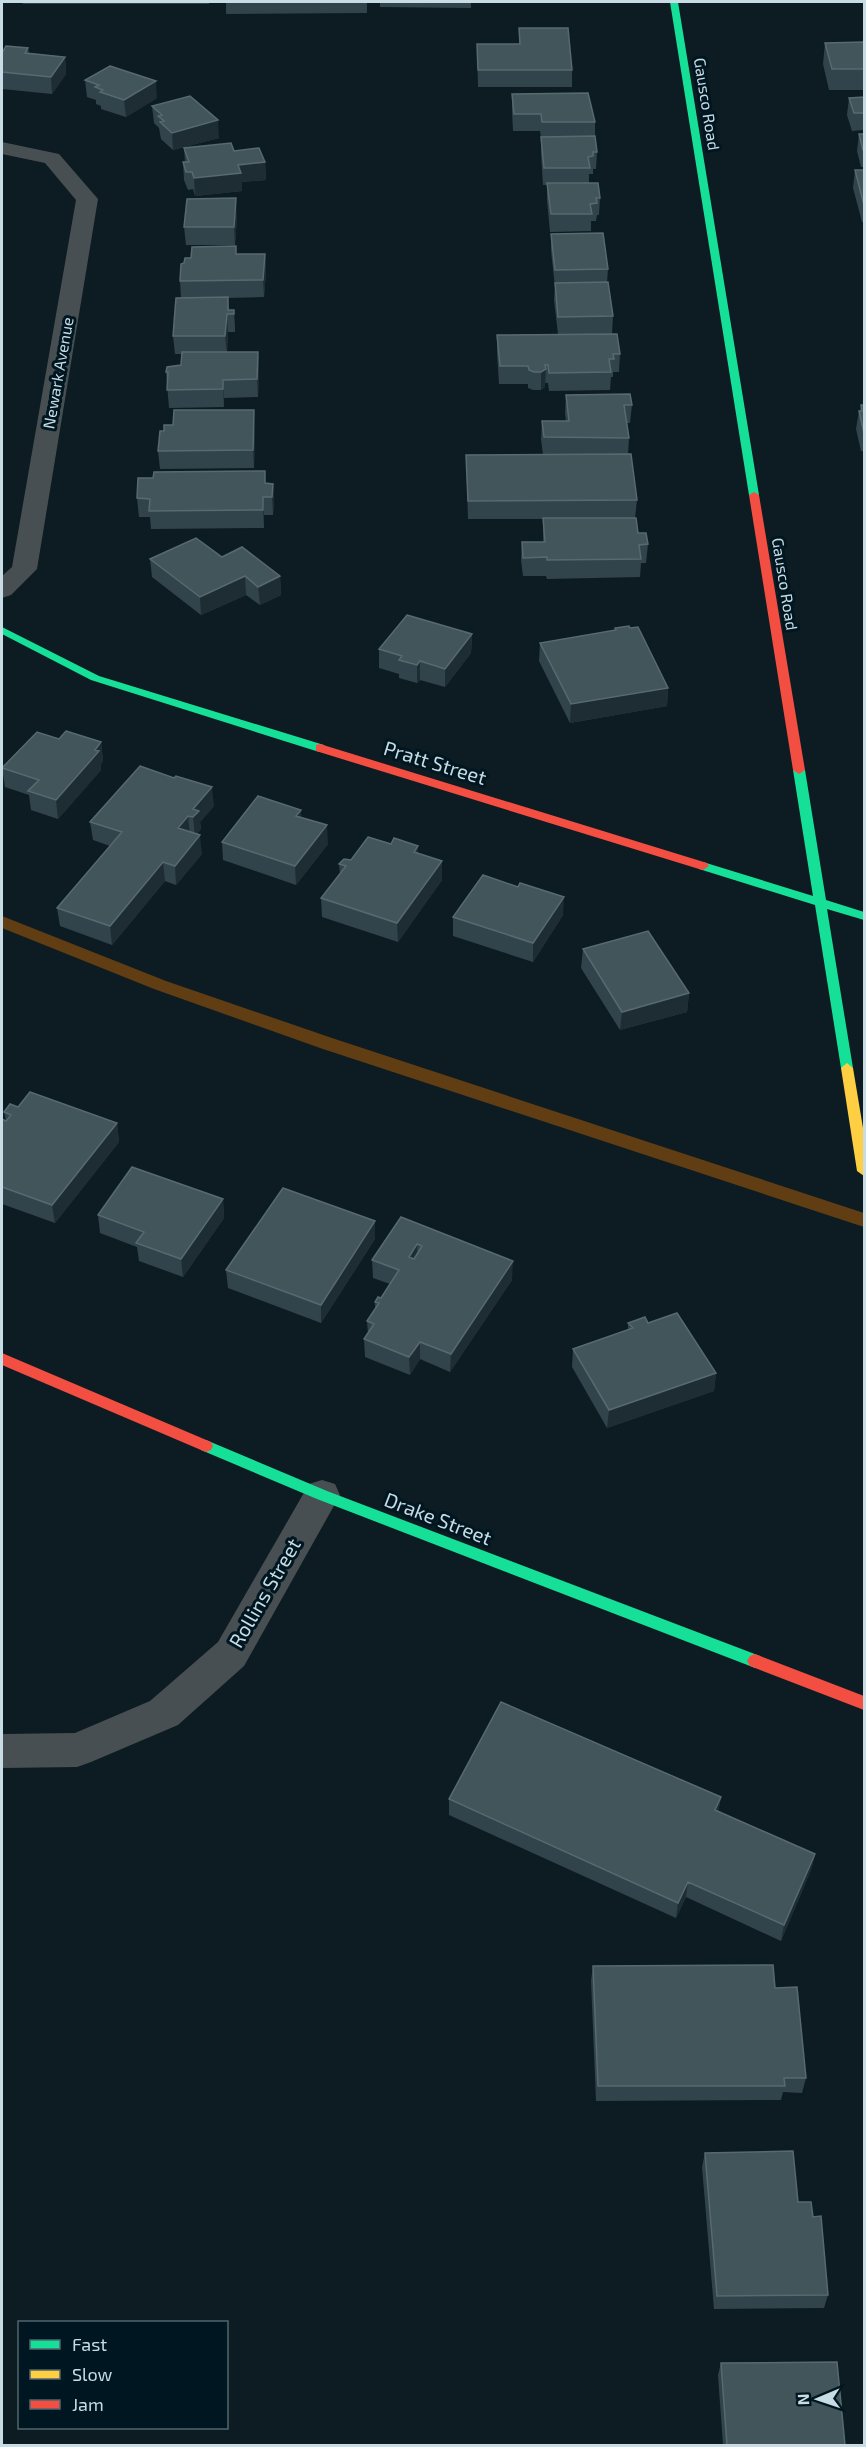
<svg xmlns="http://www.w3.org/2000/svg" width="866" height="2447" viewBox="0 0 866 2447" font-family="'Exo 2',sans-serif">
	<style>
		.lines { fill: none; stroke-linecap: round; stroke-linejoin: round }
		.stream { fill: #603d13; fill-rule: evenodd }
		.street { fill: #484f52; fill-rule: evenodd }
		.fast { fill: #16e098; fill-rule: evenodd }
		.slow { fill: #ffcf43; fill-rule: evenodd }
		.jam { fill: #f24e42; fill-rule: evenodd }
		.wall { fill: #32444b }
		.shaded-wall { fill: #1d2d33 }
		.building { fill: #42555b; stroke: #576a71; stroke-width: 1.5; fill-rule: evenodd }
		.labels { text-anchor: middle; stroke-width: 6; stroke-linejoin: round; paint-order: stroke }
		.far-street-label { font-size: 16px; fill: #c8dce5; stroke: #001721 }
		.street-label { font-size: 20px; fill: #c8dce5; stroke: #001721 }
	</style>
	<rect width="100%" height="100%" fill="#0d1c22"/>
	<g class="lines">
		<path class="stream" d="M2,916L166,981L332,1038L864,1213V1227L320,1048L154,989L2,928Z"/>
		<path class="street" d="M2,142L59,154L98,199L37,569L11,595L2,598V576L12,567L76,200L45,163L2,154Z
			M322,1480L335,1484L340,1495L244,1666L178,1725L91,1762L77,1767L2,1768V1734L75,1733L150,1701L218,1642L309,1484Z"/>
		<path class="fast" d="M670,2H678L759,495L754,498L749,495Z
			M2,627L99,676L324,745L326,748L320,752L316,751L91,680L2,634Z
			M799,766L805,770L826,900L864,912V920L827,909L853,1068L847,1073L841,1068L815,905L699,869L697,866L703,862L813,896L793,770Z
			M206,1440L327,1491L760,1656L763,1661L760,1666L755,1668L750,1666L317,1499L201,1450L199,1446L201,1442Z"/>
		<path class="slow" d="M847,1063L853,1068L864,1134V1176L857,1171L841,1068Z"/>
		<path class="jam" d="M754,492L759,495L805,770L799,774L793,770L749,495Z
			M320,744L707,863L709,866L703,870L699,869L316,751V745Z
			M2,1353L211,1442L213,1446L211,1450L206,1452L201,1450L2,1365Z
			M755,1654L864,1696V1710L750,1666L747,1661L750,1656Z"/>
	</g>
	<path class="wall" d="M22,2H209V4H23Z
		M226,2H367V13L226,14Z
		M380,2H471V8L380,7Z
		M519,28L572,70V87H478L477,44H519Z
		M864,42V90H829L823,64L825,43Z
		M28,48L29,53L65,57L66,74L52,94L2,89V53Z
		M85,80L157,98L126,117L101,109V106L96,104V100L87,97Z
		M512,94L595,122V136L597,152L596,169H593V174H589V183L600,198L599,215H597L596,221H591V231L550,232L547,200V185H543L541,154V137L540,131H513L512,111Z
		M864,97V167H861L857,151L859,134H863V130L852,131L847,115L849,98Z
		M152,106L219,138L173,150L161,139L159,128L154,123Z
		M184,148L234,151L265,162L266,180L242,182V191L195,196L193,189L188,190L184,180L183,162H185Z
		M855,170H864V222H862L853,188Z
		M237,216L235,245H186L184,227Z
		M551,234L608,269L607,282L613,316L612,334L620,354L619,372H613V377H611L610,390L549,391L548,383H545V387L541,390H533L528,388V384H499L497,353V335L558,334L554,300L555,287L551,251Z
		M236,254H265L266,272L264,297L228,298L229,310H234L235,328V332H228L227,352H258L259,370L258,397L224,398V407L169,408L166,372L181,365L182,354H175L173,336L181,298L180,281Z
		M566,395L632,405L630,423H627L629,438L628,454L637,500L635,518H587L638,533L648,544L646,563H641L640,577L547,579L546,576H523L521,560L522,542H543V519H468L466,455H543L541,439L542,421H566L565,413Z
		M864,400V451H861L856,429L859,411H860L861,405H864Z
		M255,428L254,468L160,469L158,451Z
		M266,483L273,484L274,502L273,515H264V528L151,529L150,517H139L137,498Z
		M222,557L280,576L281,595L260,605L246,595L201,615L152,577L150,559Z
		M615,628L668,688L667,706L570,723L539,661L540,643L615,630Z
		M472,634L471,653L445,687L420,680L417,683L399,678V674L379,668V649Z
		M59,739L101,742L103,761L101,764V770L58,819L31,810L29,795L5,787L2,768Z
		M214,806L200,822L201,829L197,834L202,854L176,885L165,881L112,945L60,926L57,908L110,846L93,840L90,822Z
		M301,810V817L328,844L296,885L223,860L222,842Z
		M391,844L418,846V854L442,861V880L398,942L322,917L321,898L340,874L339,864L351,860Z
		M563,915L533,962L453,936V917Z
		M583,949L689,993L687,1012L620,1030L581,968Z
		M18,1107L117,1123L119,1142L55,1223L2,1204V1119L6,1121L4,1112Z
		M223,1199L224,1218L183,1277L139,1261L137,1247L100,1233L98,1215Z
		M401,1217L512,1280L450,1372L420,1359L410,1375L365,1357L364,1339L368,1334L367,1321L375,1310V1302L381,1298L390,1284L373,1278L372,1260Z
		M375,1221V1239L321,1323L228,1288L226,1270Z
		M628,1323H648L716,1373L714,1391L607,1428L572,1367L573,1349L628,1330Z
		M721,1797L718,1812L815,1854L811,1870L781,1941L686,1897L676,1918L449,1815V1799Z
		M593,1966L775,1988L806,2078L802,2093L783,2092L781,2100L596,2101L591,1981Z
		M705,2153L798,2202L813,2217L828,2295L824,2308L714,2309L702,2167Z
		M721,2363L845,2445H723L718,2375Z"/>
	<path class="shaded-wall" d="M65,57L66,74L52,94L51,77Z
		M156,81L157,98L126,117L124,100Z
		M218,120L219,138L173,150L172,133Z
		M265,162L266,180L242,182V191L195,196L194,178L238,165Z
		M236,198L237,216L235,245L234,227Z
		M265,254L266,272L264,297L263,280Z
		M227,314L228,332L227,354L225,336Z
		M258,352L259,370L258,397L257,379Z
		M546,369L545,387L541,390V372Z
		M223,380L224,398V407L223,389Z
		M254,410L255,428L254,468L253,450Z
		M273,484L274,502L273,515L272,497Z
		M263,497L264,515V528L263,510Z
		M245,576L246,595L201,615L200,597Z
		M280,576L281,595L260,605L258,587Z
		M472,634L471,653L445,687V669Z
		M420,661V680L417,683V665Z
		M668,688L667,706L570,723L571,704Z
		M101,742L103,761L101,764V770L58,819L56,800Z
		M212,787L214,806L200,822L201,829L195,836L193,817V809Z
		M301,810L302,829L296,816Z
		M188,816L190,835L178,828Z
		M327,825L328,844L296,885L295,866Z
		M200,835L202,854L176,885L175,866Z
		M418,846L419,865L414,852Z
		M442,861V880L398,942L397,923Z
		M163,862L165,881L112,945L110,926Z
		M564,897L563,915L533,962V943Z
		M689,993L687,1012L620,1030L622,1012Z
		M117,1123L119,1142L55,1223L52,1205Z
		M223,1199L224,1218L183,1277L181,1259Z
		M375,1221V1239L321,1323V1305Z
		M417,1244L418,1262L409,1257Z
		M513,1261L512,1280L450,1372L451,1354Z
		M420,1342V1359L410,1375L409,1357Z
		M716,1373L714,1391L607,1428L609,1410Z
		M721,1797L718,1813L715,1810Z
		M815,1854L811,1870L781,1941L784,1925Z
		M688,1882L686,1897L676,1918L678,1903Z"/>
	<path class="building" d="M519,28H568L572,70H478L477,44H520Z
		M864,42V69H832L825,43Z
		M6,46L28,48L25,53L65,57L51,77L2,72V53Z
		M110,66L156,81L124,100L100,92L103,90L95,87L99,85L85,80Z
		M588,93L595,122H542L541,114H514L512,94Z
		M190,96L218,120L172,133L160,122L164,121L158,116L162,115L152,106Z
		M864,97V113H854L849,98Z
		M859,134H864V150H863Z
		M595,136L597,152H593V156L588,157L590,168H544L541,137Z
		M231,143L234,151L259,148L265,162L238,165L241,173L194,178L192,172H186L183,162H189L184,148Z
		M855,170H864V205Z
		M547,183H598L600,198H596L597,203L590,204L592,214H551Z
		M236,198L234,227H184L187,199Z
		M603,233L608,269L555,270L551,234Z
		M236,246V254H265L263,280L180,281L181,264L184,263L185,258H191L192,247Z
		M608,282L613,316L558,317L555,283Z
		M228,297V310H234V314H227L225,336H173L176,298Z
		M617,334L620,354H613L614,359H609L611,372L549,373L548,365H545L546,369L541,372H534L529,370L528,366H500L497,335Z
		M182,352H258L257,379L223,380V389L167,390L168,372H166L167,367L181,365Z
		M630,394L632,405H624L629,438L544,437L542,421H569L566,395Z
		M861,405H864V433L859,411H862Z
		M174,410H254L253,450L158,451L160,431H164V425H173Z
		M631,454L637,500L468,501L466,455Z
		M265,471V483L273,484L272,497H263V510L149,511L150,499L137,498L138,478H153L154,472Z
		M543,518H636L638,533H646L648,544L639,545L641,559L547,560V557L523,558L522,542H545Z
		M196,538L222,557L242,547L280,576L258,587L245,576L200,597L150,559Z
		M407,615L472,634L445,669L420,661L417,665L399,660L402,656L379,649Z
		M629,626L630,628L638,627L668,688L571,704L540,643L616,630L615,628Z
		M66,731L101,742L95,750L99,751L56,800L28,791L39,780L2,768L37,732L59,739Z
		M140,766L174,778L176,776L212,787L193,809L199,811L193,817L188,816L178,828L200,835L175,866L163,862L110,926L57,908L122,832L90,822Z
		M258,796L301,810L296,816L327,825L295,866L222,842Z
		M368,837L391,844L394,838L418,846L414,852L442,861L397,923L321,898L346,866L339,864L344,859L351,860Z
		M483,875L518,887L520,883L564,897L533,943L453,917Z
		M648,931L689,993L622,1012L583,949Z
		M30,1092L117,1123L52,1205L2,1187V1119L6,1121L11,1115L4,1112L10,1104L18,1107Z
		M132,1167L223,1199L181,1259L136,1243L144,1232L98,1215Z
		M283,1188L375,1221L321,1305L226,1270Z
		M401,1217L513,1261L451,1354L420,1342L409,1357L364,1339L374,1324L367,1321L379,1303L375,1302L378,1297L381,1298L399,1270L372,1260ZM417,1244L422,1246L414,1259L409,1257Z
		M677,1313L716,1373L609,1410L573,1349L633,1328L628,1323L645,1317L648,1323Z
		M501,1702L721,1797L715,1810L815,1854L784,1925L688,1882L678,1903L449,1799Z
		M773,1965L775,1988L797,1987L806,2078H784L785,2086H598L593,1966Z
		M793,2151L798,2202H811L813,2217L821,2216L828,2295L717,2296L705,2153Z
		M837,2362L845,2445H727L721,2363Z"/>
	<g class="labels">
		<g class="far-street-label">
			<text transform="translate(707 104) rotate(81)" y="6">Gausco Road</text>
			<text transform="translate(58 373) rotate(-80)" y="6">Newark Avenue</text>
			<text transform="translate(785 584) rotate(81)" y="6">Gausco Road</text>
		</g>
		<g class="street-label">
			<text transform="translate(435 763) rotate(17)" y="7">Pratt Street</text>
			<text transform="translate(438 1519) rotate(21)" y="7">Drake Street</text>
			<text transform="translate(265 1593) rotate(-60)" y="7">Rollins Street</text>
		</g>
	</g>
	<rect width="866" height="2447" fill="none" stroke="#c8dce5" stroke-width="6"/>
	<rect x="18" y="2321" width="210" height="108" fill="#001721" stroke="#50666f" stroke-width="1.5"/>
	<rect x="30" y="2340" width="30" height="9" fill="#16e098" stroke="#50666f" stroke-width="1.5"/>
	<text x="72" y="2351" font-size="18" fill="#c8dce5">Fast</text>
	<rect x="30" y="2370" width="30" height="9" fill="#ffcf43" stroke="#50666f" stroke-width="1.5"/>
	<text x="72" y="2381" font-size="18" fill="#c8dce5">Slow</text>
	<rect x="30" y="2400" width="30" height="9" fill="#f24e42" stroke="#50666f" stroke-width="1.5"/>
	<text x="72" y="2411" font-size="18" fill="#c8dce5">Jam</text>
	<g transform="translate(818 2399) rotate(268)" stroke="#001721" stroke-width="4.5" paint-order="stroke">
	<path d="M0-4.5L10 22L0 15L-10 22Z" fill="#c8dce5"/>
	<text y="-9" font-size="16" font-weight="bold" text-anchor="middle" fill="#c8dce5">N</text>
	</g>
</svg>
